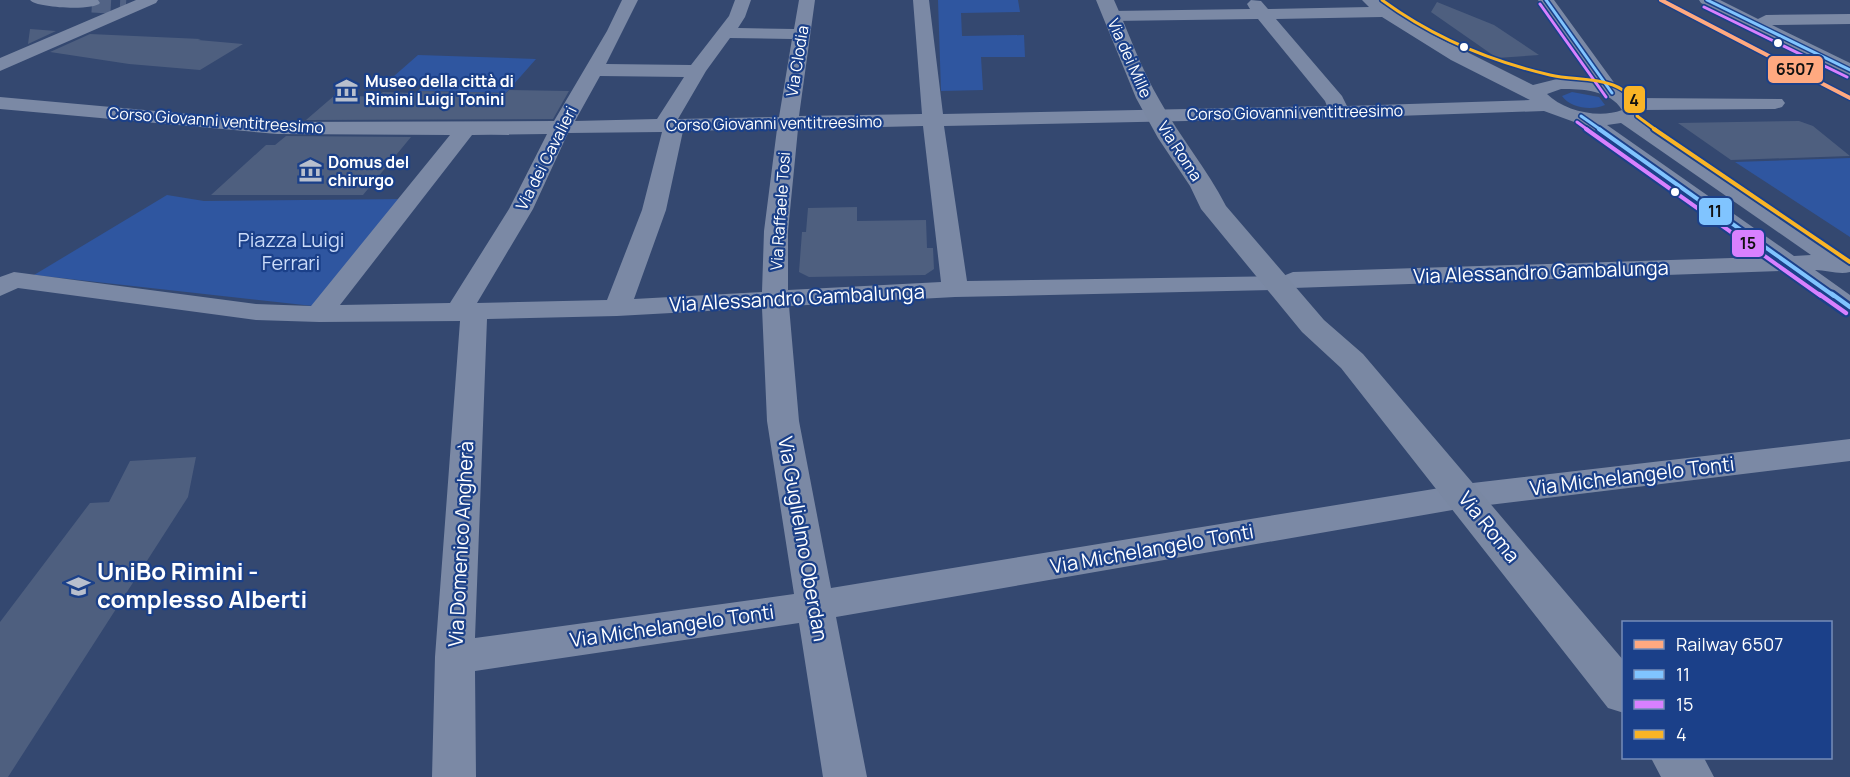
<svg xmlns="http://www.w3.org/2000/svg" width="1850" height="777" viewBox="0 0 1850 777" font-family="Manrope,sans-serif">
	<style>
		.green { fill: #2f56a0 }
		.building { fill: #4e5f7f }
		.lines { fill: none; stroke-linecap: round; stroke-linejoin: round }
		.minor-tunnel { stroke: #526385; stroke-width: 19; stroke-dasharray: 19 9; stroke-linecap: butt }
		.minor { fill: #7b89a5; fill-rule: evenodd }
		.major { fill: #7a88a3; fill-rule: evenodd }
		.bus-1-far2-casing { stroke: #1b4089; stroke-width: 6 }
		.bus-1-far1-casing { stroke: #1b4089; stroke-width: 8 }
		.bus-1-casing { stroke: #1b4089; stroke-width: 9 }
		.bus-2-far2-casing { stroke: #1b4089; stroke-width: 6 }
		.bus-2-far1-casing { stroke: #1b4089; stroke-width: 8 }
		.bus-2-casing { stroke: #1b4089; stroke-width: 9 }
		.bus-3-far1-casing { stroke: #1b4089; stroke-width: 6 }
		.bus-3-casing { stroke: #1b4089; stroke-width: 8 }
		.bus-1-far2 { stroke: #80c4ff; stroke-width: 3 }
		.bus-1-far1 { stroke: #80c4ff; stroke-width: 4 }
		.bus-1 { stroke: #80c4ff; stroke-width: 4.5 }
		.bus-2-far2 { stroke: #d880ff; stroke-width: 3 }
		.bus-2-far1 { stroke: #d880ff; stroke-width: 4 }
		.bus-2 { stroke: #d880ff; stroke-width: 4.5 }
		.bus-3-far1 { stroke: #f9b426; stroke-width: 3 }
		.bus-3 { stroke: #f9b426; stroke-width: 4 }
		.rail-1-casing { stroke: #1b4089; stroke-width: 7 }
		.rail-1 { stroke: #ffa980; stroke-width: 4 }
		.bus-dot { fill: #fff; stroke: #1b4089; stroke-width: 2 }
		.labels { text-anchor: middle; stroke-width: 4.5; stroke-linejoin: round; paint-order: stroke }
		.far-street-label { font-size: 16px; fill: #fff; stroke: #1b4089 }
		.far-poi-label { font-size: 16px; font-weight: bold; fill: #fff; stroke: #1b4089; text-anchor: start }
		.park-label { font-size: 20px; fill: #cadbf9; stroke: #1b4089 }
		.street-label { font-size: 20px; fill: #fff; stroke: #1b4089 }
		.near-poi-label { font-size: 24px; font-weight: bold; fill: #fff; stroke: #1b4089; text-anchor: start }
		.line-badge { stroke: #1b4089; stroke-width: 2 }
		.pale-badge-label { font-size: 16px; text-anchor: middle; font-weight: bold; fill: #111 }
	</style>
	<rect width="100%" height="100%" fill="#344870"/>
	<path class="green" d="M938,0H1018L1020,12L961,13L962,36L1024,35L1025,57H981L983,90L941,91Z
		M418,55L536,59L506,93L418,91L423,85L385,84Z
		M1572,92L1599,97L1605,105C1592,111 1570,108 1562,96Z
		M1850,158V237L1735,162Z
		M167,195L204,201L404,199L313,306L34,275Z"/>
	<path class="building" d="M1437,2L1494,25L1539,55L1497,58L1431,12Z
		M30,29L56,31L28,44Z
		M90,34L201,39L198,40L243,44L200,70L129,64L50,52Z
		M509,90L569,91L553,119L306,120L335,95L376,97L383,92L415,93L418,91L506,93Z
		M1799,121L1813,126L1850,156L1731,160L1678,123Z
		M286,136L411,137L363,195H211L266,145H275Z
		M857,207V221L926,220L927,248H933L934,269L925,275L809,277L799,272L802,232H806L808,208Z
		M196,457L188,497L8,777H0V622L90,503L109,502L130,461Z"/>
	<g class="lines">
		<path class="minor-tunnel" d="M92,3L126,5"/>
		<path class="minor" d="M30,0H98L100,3C94,11 36,8 30,0Z
			M136,0H158L156,3L0,71V58Z
			M622,0H638L606,64L691,65L729,16L735,0H751L745,17L738,28L794,29L799,0H815L799,116L922,114L913,0H929L943,114L1327,106L1325,101L1258,19L1112,21L1104,16L1112,11L1250,9L1247,4L1251,0L1261,1L1268,9L1369,7L1362,0H1380L1433,35L1533,85L1561,78L1593,80L1538,0H1554L1618,88L1634,98L1782,99L1785,103L1782,107L1775,109L1642,110L1638,116L1850,259V272C1839,275 1827,270 1815,270L1850,295V315L1840,313L1783,271L1293,288L1286,286L1276,290L955,297L789,306L799,421L831,588L1464,484L1850,439V461L1464,508L836,617L867,777H823L799,623L475,671L476,777H432L435,657L460,321L319,322L256,320L18,288L0,296V277L14,272L256,304L311,306L450,135L277,134L0,109V97L277,122L554,121L607,31ZM1382,17L1451,60L1530,100L1347,106L1342,96L1276,19ZM730,38L792,39L779,117L678,119L706,71ZM600,76L684,77L657,119L575,121ZM1561,89C1582,89 1610,90 1622,110C1599,119 1564,111 1547,94ZM1544,111L1577,123L1763,257L1293,272L1283,276L967,281L944,126L1339,118ZM1621,123L1811,255L1794,256L1607,125ZM923,126L941,282L788,290V231L798,129ZM777,129L764,231L762,292L634,299L666,210L683,131ZM662,132L642,210L607,300L477,303L533,209L568,133ZM547,134L509,209L450,303L340,305L472,135ZM762,308L767,421L794,594L475,638L487,319L617,316Z
			M1699,0H1720L1758,19L1766,15L1850,14V24L1772,25L1850,63V76L1701,3Z"/>
		<path class="major" d="M1096,0H1114C1129,33 1141,69 1160,101C1180,137 1207,169 1226,206L1324,320L1363,354L1624,661V713L1608,708L1341,368L1302,332L1201,209L1190,186L1158,138L1136,98Z
			M1651,758H1704L1714,777H1661Z"/>
		<defs>
			<path id="bus-1-far2" d="M1546,0L1612,93
				M1707,0L1850,70
				M1581,116L1601,130"/>
			<path id="bus-1-far1" d="M1599,129L1834,296"/>
			<path id="bus-1" d="M1832,294L1850,307"/>
			<path id="bus-2-far2" d="M1540,4L1606,97
				M1704,7L1847,77
				M1577,122L1588,130"/>
			<path id="bus-2-far1" d="M1586,129L1821,296"/>
			<path id="bus-2" d="M1819,294L1846,313"/>
			<path id="bus-3-far1" d="M1382,0C1431,36 1490,61 1550,75C1571,80 1592,77 1613,85C1626,90 1633,98 1639,110L1637,116L1656,130"/>
			<path id="bus-3" d="M1654,129L1850,262"/>
		</defs>
		<use href="#bus-1-far2" class="bus-1-far2-casing"/>
		<use href="#bus-1-far1" class="bus-1-far1-casing"/>
		<use href="#bus-1" class="bus-1-casing"/>
		<use href="#bus-2-far2" class="bus-2-far2-casing"/>
		<use href="#bus-2-far1" class="bus-2-far1-casing"/>
		<use href="#bus-2" class="bus-2-casing"/>
		<use href="#bus-3-far1" class="bus-3-far1-casing"/>
		<use href="#bus-3" class="bus-3-casing"/>
		<use href="#bus-1-far2" class="bus-1-far2"/>
		<use href="#bus-1-far1" class="bus-1-far1"/>
		<use href="#bus-1" class="bus-1"/>
		<use href="#bus-2-far2" class="bus-2-far2"/>
		<use href="#bus-2-far1" class="bus-2-far1"/>
		<use href="#bus-2" class="bus-2"/>
		<use href="#bus-3-far1" class="bus-3-far1"/>
		<use href="#bus-3" class="bus-3"/>
		<defs>
			<path id="rail-1" d="M1661,0L1850,98"/>
		</defs>
		<use href="#rail-1" class="rail-1-casing"/>
		<use href="#rail-1" class="rail-1"/>
	</g>
	<defs>
		<symbol id="museum-bare" viewBox="-9 -9 18 18"><path d="M0-6L6-3V-2H-6V-3ZM-5-1h2V3h-2ZM-1-1h2V3h-2ZM3-1h2V3H3ZM-6 4H6V6H-6Z" fill="#b8bfcd" stroke="#1b4089" stroke-width="2.5" paint-order="stroke"/></symbol>
		<symbol id="university-bare" viewBox="-9 -9 18 18"><path d="M0-5L7-2L0 1L-7-2ZM-4 1L0 2.5L4 1V4Q0 6-4 4Z" fill="#b8bfcd" stroke="#1b4089" stroke-width="2.5" paint-order="stroke"/></symbol>
	</defs>
	<g fill-rule="evenodd">
		<use href="#museum-bare" x="330" y="74" width="33" height="33"/>
		<use href="#museum-bare" x="294" y="154" width="33" height="33"/>
		<use href="#university-bare" x="62" y="570" width="33" height="33"/>
	</g>
	<g class="bus-dot">
		<circle cx="1778" cy="43" r="5"/>
		<circle cx="1464" cy="47" r="5"/>
		<circle cx="1675" cy="192" r="5"/>
	</g>
	<g class="labels">
		<g class="far-street-label">
			<text transform="translate(1130 58) rotate(66)" y="6">Via dei Mille</text>
			<text transform="translate(797 61) rotate(-81)" y="6">Via Clodia</text>
			<text transform="translate(1295 112) rotate(-1)" y="6">Corso Giovanni ventitreesimo</text>
			<text transform="translate(216 120) rotate(4)" y="6">Corso Giovanni ventitreesimo</text>
			<text transform="translate(774 123) rotate(-1)" y="6">Corso Giovanni ventitreesimo</text>
			<text transform="translate(1180 151) rotate(57)" y="6">Via Roma</text>
			<text transform="translate(546 158) rotate(-63)" y="6">Via dei Cavalieri</text>
			<text transform="translate(780 211) rotate(-86)" y="6">Via Raffaele Tosi</text>
		</g>
		<g class="far-poi-label">
			<text x="365" y="87">Museo della città di<tspan x="365" dy="18">Rimini Luigi Tonini</tspan></text>
			<text x="328" y="168">Domus del<tspan x="328" dy="18">chirurgo</tspan></text>
		</g>
		<g class="park-label">
			<text x="291" y="247">Piazza Luigi<tspan x="291" dy="23">Ferrari</tspan></text>
		</g>
		<g class="street-label">
			<text transform="translate(1541 272) rotate(-2)" y="7">Via Alessandro Gambalunga</text>
			<text transform="translate(797 298) rotate(-3)" y="7">Via Alessandro Gambalunga</text>
			<text transform="translate(1632 476) rotate(-7)" y="7">Via Michelangelo Tonti</text>
			<text transform="translate(1489 527) rotate(51)" y="7">Via Roma</text>
			<text transform="translate(803 539) rotate(80)" y="7">Via Guglielmo Oberdan</text>
			<text transform="translate(461 544) rotate(-87)" y="7">Via Domenico Angherà</text>
			<text transform="translate(1152 549) rotate(-10)" y="7">Via Michelangelo Tonti</text>
			<text transform="translate(672 626) rotate(-8)" y="7">Via Michelangelo Tonti</text>
		</g>
		<g class="near-poi-label">
			<text x="97" y="580">UniBo Rimini -<tspan x="97" dy="28">complesso Alberti</tspan></text>
		</g>
	</g>
	<g class="line-badge">
		<rect x="1767" y="55" width="57" height="29" rx="6" fill="#ffa980"/>
		<rect x="1623" y="85" width="23" height="29" rx="6" fill="#f9b426"/>
		<rect x="1698" y="197" width="35" height="29" rx="6" fill="#80c4ff"/>
		<rect x="1731" y="229" width="34" height="29" rx="6" fill="#d880ff"/>
	</g>
	<g class="pale-badge-label">
		<text x="1795" y="75">6507</text>
		<text x="1634" y="106">4</text>
		<text x="1715" y="217">11</text>
		<text x="1748" y="249">15</text>
	</g>
	<rect x="1622" y="621" width="210" height="138" fill="#1b4089" stroke="#768cb8" stroke-width="1.5"/>
	<rect x="1634" y="640" width="30" height="9" fill="#ffa980" stroke="#768cb8" stroke-width="1.5"/>
	<text x="1676" y="651" font-size="18" fill="#ffffff">Railway 6507</text>
	<rect x="1634" y="670" width="30" height="9" fill="#80c4ff" stroke="#768cb8" stroke-width="1.5"/>
	<text x="1676" y="681" font-size="18" fill="#ffffff">11</text>
	<rect x="1634" y="700" width="30" height="9" fill="#d880ff" stroke="#768cb8" stroke-width="1.5"/>
	<text x="1676" y="711" font-size="18" fill="#ffffff">15</text>
	<rect x="1634" y="730" width="30" height="9" fill="#f9b426" stroke="#768cb8" stroke-width="1.5"/>
	<text x="1676" y="741" font-size="18" fill="#ffffff">4</text>
</svg>
